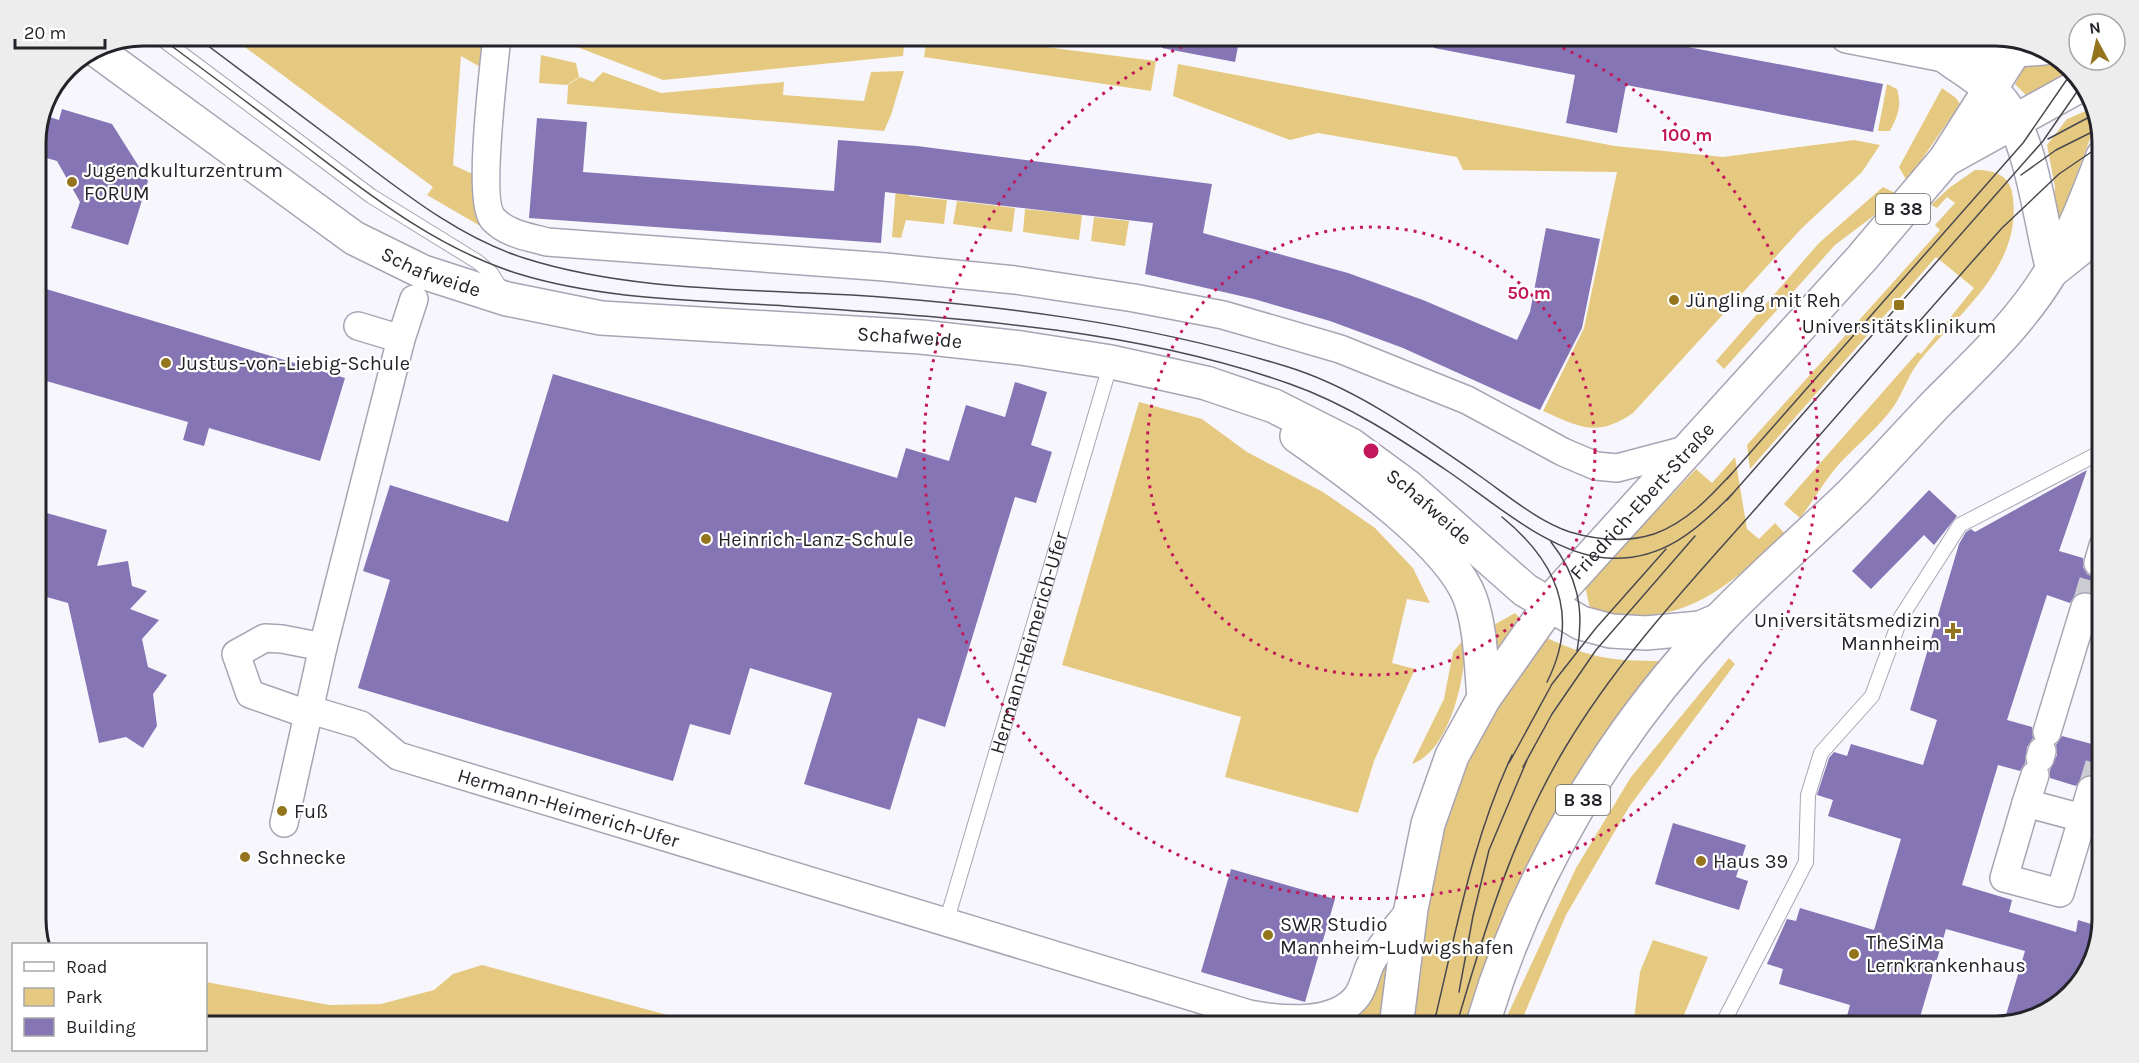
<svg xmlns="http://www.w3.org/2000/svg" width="2139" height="1063" viewBox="0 0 2139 1063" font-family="Karla,sans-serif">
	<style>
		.green { fill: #e6c980 }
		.building { fill: #8575b5 }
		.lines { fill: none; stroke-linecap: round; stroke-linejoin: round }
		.street-tunnel { stroke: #cdccd3; stroke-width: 27; stroke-dasharray: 27 14; stroke-linecap: butt }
		.lane-casing { stroke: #a8a4b4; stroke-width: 16 }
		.street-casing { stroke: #a8a4b4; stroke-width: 30 }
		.secondary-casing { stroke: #a8a4b4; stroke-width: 36 }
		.primary-casing { stroke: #a8a4b4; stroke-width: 36 }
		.lane { stroke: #fff; stroke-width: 14 }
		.street { stroke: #fff; stroke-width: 27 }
		.secondary { stroke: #fff; stroke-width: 33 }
		.primary { stroke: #fff; stroke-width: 33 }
		.tram { stroke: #4a494f; stroke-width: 1.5 }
		.ring { fill: none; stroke: #c2185b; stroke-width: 3; stroke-dasharray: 3 6 }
		.poi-dot { fill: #94751d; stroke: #fff; stroke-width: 2 }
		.labels { text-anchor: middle; stroke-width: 4.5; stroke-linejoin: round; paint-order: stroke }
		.shield { fill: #fff; stroke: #666569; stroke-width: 1.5 }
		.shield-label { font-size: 18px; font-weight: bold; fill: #242329 }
		.poi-label { font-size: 20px; fill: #242329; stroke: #fff; text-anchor: start }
		.street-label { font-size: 20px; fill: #242329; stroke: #fff }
		.rim { fill: none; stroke: #242329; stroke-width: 3 }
		.centre { fill: #c2185b; stroke: #fff; stroke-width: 3 }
		.ring-label { font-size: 18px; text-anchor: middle; font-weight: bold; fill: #c2185b; stroke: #fff; stroke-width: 4.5; stroke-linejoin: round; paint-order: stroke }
	</style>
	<rect width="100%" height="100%" fill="#f7f6fd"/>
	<path class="green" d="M230,36H484L482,68L461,56L453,165L475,175L482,227L427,195L433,187Z
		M542,36H905L903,56L663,80L577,47L542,39Z
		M927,36H959L1156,61L1151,91L924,57Z
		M541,55L576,63L579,77L567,85L539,83Z
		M2053,56L2066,68L2058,82L2027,96L2015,84L2028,61Z
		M1178,64L1615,146L1723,157L1854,140L1880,145L1862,172L1801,229L1633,413C1597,438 1579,427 1543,411L1584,328L1617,172L1463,170L1457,157L1318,133L1290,140L1173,96Z
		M904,71L891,115L884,131L567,104L568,85L580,77L593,82L603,72L661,93L784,82L783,95L864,101L871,72Z
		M1887,84L1897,89C1902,106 1898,115 1890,131H1878Z
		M1942,88L1956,98L1960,104L1907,181L1899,167Z
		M2093,108L2097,120L2059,222L2051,220L2055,187L2047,145L2067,119Z
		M898,161L913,163L909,196L947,200L944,224L906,220L901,238L892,237Z
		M1975,170C1995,170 2011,175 2013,198C2021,267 1961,311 1921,359C1909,373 1904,391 1894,406C1879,427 1858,444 1840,463C1825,480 1814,500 1800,518L1784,504L1918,352L1921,354L1974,288L1936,257L1750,469L1747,445L1940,230L1935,225L1955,203L1947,197L1937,208L1931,205L1949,188Z
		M1883,187L1897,194L1880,211L1835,245L1724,369L1716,361L1819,243Z
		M957,201L1015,208L1012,232L953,224Z
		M1025,209L1082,215L1079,240L1023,232Z
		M1094,217L1129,221L1125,246L1091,241Z
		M1139,402L1202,419L1247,452L1323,492L1375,528L1413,568L1430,603L1407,599L1392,663L1415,669L1374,761L1358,813L1225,777L1241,717L1062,665Z
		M1735,457L1747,529L1759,539L1775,523L1786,535C1722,590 1681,632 1590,609L1585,586L1696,469L1712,483Z
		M1515,613L1519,617L1494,654L1492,626Z
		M1545,637C1589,658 1613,661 1661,661C1572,777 1506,886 1464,1027H1413L1432,879L1446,822L1465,768L1492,713Z
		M1465,638C1467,672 1451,751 1412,764L1444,699L1453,652Z
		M1729,658L1735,664L1629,807L1566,915L1519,1027H1502L1576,868L1631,777Z
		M1653,940L1708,957L1679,1027H1664L1634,1019L1640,972Z
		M1388,961L1379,1027H1357V1012L1381,962Z
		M482,965L712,1027H206V982L329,1005L381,1004L434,990L453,974Z"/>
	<path class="building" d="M1163,36H1240L1235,62L1162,48Z
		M1435,36H1630L1883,84L1873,132L1626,85L1617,133L1566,123L1575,75L1434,48Z
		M62,109L112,124L148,181L128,245L71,228L80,202L57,161L36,155V137L46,116L59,120Z
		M537,118L587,122L583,172L834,191L838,140L917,146L1212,184L1203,233L1348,273L1423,300L1517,340L1530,312L1546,228L1600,239L1582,328L1540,410L1403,348L1330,321L1254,299L1145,274L1153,223L885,192L881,243L529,218Z
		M36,286L345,378L320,461L209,428L204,446L183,440L188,422L36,378Z
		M553,374L897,478L906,448L949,461L966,405L1005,417L1015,382L1047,392L1031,445L1052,452L1036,503L1015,497L945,727L918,718L890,810L804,784L832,693L750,668L730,735L690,724L673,781L358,688L390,580L363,571L390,485L508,522Z
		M2087,470L2059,551L2083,558V567L2087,574L2094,578H2103L2100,607L2097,597L2089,592L2075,595L2070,603L2047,595L2007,720L2032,727L2033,738L2027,747L2025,763L2020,771L1998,765L1962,885L2012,900L2009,912L2076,932L2078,920L2101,927L2092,967L2060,1003L2047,1011L2003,1025L2025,951L1946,929L1917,1027H1844L1850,1005L1779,984L1783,969L1767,964L1787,919L1796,921L1800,908L1874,930L1901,839L1828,816L1833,800L1817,795L1829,758L1834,752L1847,756L1851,744L1923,765L1937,720L1910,710L1959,544L1966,532L1971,529L1975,532Z
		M1929,490L1957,516L1934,545L1924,535L1871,589L1852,571Z
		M36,510L107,530L97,566L128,561L132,586L147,591L130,609L159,620L142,639L148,667L167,675L153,694L157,726L143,748L126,737L99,743L68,603L36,594Z
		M2062,736L2103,747V780L2096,775H2088L2081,778L2076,786L2050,778V770L2057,755L2056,745Z
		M1673,823L1746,845L1736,877L1748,881L1739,910L1655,884Z
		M1231,869L1335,899L1305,1002L1201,972Z"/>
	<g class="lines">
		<path class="street-tunnel" d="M2085,607L2098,563
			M2091,790L2103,750"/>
		<defs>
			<g id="lane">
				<path d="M158,36L371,196L478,262L491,273L502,291"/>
				<path id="s1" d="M946,923L1111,362"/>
				<path d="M1721,1027L1806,862L1808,795L1821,753L1872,696L1901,617L1960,525L2103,451"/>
			</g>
			<g id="street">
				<path d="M497,36C494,67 477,200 493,219C507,234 529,237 547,242L885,267L1015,280L1134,298L1223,315L1340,349L1467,400L1563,452L1596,466L1617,468L1689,449"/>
				<path d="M358,326L401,339"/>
				<path d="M2098,563L2103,546"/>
				<path id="s2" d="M323,647L282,639L265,638L236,654L250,694L307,714L321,713L361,725L398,756L1249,1014C1281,1020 1336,1026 1358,995C1365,984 1366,972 1372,961C1382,943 1398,926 1411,909"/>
				<path d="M2047,732L2085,607"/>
				<path d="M2040,758L2042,751"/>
				<path d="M2026,803L2035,775"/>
				<path d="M2082,818L2026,803L2004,878L2060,893L2091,790"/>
				<path d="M284,823L323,647L401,339L414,299"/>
			</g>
			<g id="secondary">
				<path d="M1847,36L1944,55L2044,48"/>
				<path id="s3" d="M95,49L354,238L423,272L507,299L601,318L921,337L1021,348L1111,362L1206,383L1274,406L1351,445L1407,486L1525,590L1581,623L1611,631L1646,633L1700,628L1719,620"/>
				<path d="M1944,55C1963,70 1987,82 2002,102C2032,140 2040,221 2053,270L2103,230"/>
				<path d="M1945,160L2084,83"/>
				<path d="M1297,436C1345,470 1449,542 1470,598C1481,628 1481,665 1484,698"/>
			</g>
			<g id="primary">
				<path id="s4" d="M1396,1027L1411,909L1428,824L1452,756L1484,698L1559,592L1862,258L1945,160L2020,42"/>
				<path d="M1482,1027C1526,876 1610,735 1718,621C1761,576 1808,536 1852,493C1882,463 1909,432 1938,402C1979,361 2022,321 2052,270C2073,235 2088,195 2103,156"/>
			</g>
		</defs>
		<use href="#lane" class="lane-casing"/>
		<use href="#street" class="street-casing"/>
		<use href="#secondary" class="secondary-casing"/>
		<use href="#primary" class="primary-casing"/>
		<use href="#lane" class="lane"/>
		<use href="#street" class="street"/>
		<use href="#secondary" class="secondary"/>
		<use href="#primary" class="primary"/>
		<path class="tram" d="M158,36C207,72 256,109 304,145C371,196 438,249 519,274C604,300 697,300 785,306C954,318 1129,327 1290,384C1347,404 1399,438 1449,472C1493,502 1552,555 1607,558C1661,562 1698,530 1733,493
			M195,36C247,75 299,114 351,153C404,193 460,238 524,258C627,291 745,289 852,295C999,305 1144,323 1285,366C1355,387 1418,433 1477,474C1506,494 1537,521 1570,532C1597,540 1626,543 1654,534C1686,523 1710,497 1733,472
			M2048,139L2095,114
			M2021,175L2056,150L2100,128
			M1727,479L2023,143L2072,72
			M1727,500L2043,141L2083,83
			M1502,517C1556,561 1581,615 1547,682
			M1551,542C1577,575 1585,609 1577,651
			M1509,763L1552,684L1596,628L1666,549
			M1523,767L1552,714L1596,650L1695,536
			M1459,992L1473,916L1489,850L1527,760
			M1433,1027C1456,933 1471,843 1512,755
			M1456,1027C1484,931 1513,835 1565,748C1618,659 1689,584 1758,506C1839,413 1920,320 2002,228L2059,174L2103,144"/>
	</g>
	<g class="ring">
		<circle cx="1371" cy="451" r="224"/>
		<path d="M1538 37A447 447 0 1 1 1204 37"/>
	</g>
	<g class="poi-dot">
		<circle cx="72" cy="182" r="6"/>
		<circle cx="1674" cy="300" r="6"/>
		<rect x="1893" y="299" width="12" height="12" rx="3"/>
		<circle cx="166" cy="363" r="6"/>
		<circle cx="706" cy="539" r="6"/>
		<path d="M1950 622h6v6h6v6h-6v6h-6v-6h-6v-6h6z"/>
		<circle cx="282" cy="811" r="6"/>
		<circle cx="245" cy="857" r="6"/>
		<circle cx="1701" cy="861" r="6"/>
		<circle cx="1268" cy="935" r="6"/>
		<circle cx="1854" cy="954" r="6"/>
	</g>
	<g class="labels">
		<g class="shield">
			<rect x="1876" y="194" width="54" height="30" rx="4.5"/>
			<rect x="1556" y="785" width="54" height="30" rx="4.5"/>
		</g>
		<g class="shield-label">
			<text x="1903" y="215">B 38</text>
			<text x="1583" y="806">B 38</text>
		</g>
		<g class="poi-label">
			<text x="84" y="177">Jugendkulturzentrum<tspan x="84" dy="23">FORUM</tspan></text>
			<text x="1686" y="307">Jüngling mit Reh</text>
			<text x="1899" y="333" text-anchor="middle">Universitätsklinikum</text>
			<text x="178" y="370">Justus-von-Liebig-Schule</text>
			<text x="718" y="546">Heinrich-Lanz-Schule</text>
			<text x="1940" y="627" text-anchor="end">Universitätsmedizin<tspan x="1940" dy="23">Mannheim</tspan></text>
			<text x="294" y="818">Fuß</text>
			<text x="257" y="864">Schnecke</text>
			<text x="1713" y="868">Haus 39</text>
			<text x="1280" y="931">SWR Studio<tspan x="1280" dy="23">Mannheim-Ludwigshafen</tspan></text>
			<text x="1866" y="949">TheSiMa<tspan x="1866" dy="23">Lernkrankenhaus</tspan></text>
		</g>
		<g class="street-label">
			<text dy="7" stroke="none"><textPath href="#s3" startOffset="405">Schafweide</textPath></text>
			<text dy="7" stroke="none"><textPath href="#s3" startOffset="891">Schafweide</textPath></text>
			<text dy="7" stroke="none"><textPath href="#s4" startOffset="597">Friedrich-Ebert-Straße</textPath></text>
			<text dy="7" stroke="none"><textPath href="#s3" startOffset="1449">Schafweide</textPath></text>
			<text dy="7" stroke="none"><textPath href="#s1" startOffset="292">Hermann-Heimerich-Ufer</textPath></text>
			<text dy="7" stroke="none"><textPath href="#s2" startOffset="477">Hermann-Heimerich-Ufer</textPath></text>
		</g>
	</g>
	<path d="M0 0H2139V1063H0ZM143 46H1995A97 97 0 0 1 2092 143V919A97 97 0 0 1 1995 1016H143A97 97 0 0 1 46 919V143A97 97 0 0 1 143 46Z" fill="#ededee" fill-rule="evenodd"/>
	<path class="rim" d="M143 46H1995A97 97 0 0 1 2092 143V919A97 97 0 0 1 1995 1016H143A97 97 0 0 1 46 919V143A97 97 0 0 1 143 46Z"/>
	<circle cx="1371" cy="451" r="9" class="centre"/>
	<g class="ring-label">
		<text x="1687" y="141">100 m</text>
		<text x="1529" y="299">50 m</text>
	</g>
	<rect x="12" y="943" width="195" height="108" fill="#ffffff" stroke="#a7a7a9" stroke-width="1.5"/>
	<rect x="24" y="962" width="30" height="9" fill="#ffffff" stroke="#a7a7a9" stroke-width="1.5"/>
	<text x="66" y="973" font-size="18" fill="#242329">Road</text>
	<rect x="24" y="988" width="30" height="18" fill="#e6c980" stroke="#a7a7a9" stroke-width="1.5"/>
	<text x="66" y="1003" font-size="18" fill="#242329">Park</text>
	<rect x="24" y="1018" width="30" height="18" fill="#8575b5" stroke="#a7a7a9" stroke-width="1.5"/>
	<text x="66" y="1033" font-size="18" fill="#242329">Building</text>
	<g transform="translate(2097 42) rotate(352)"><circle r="28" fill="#ffffff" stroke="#a7a7a9" stroke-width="1.5"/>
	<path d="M0-4.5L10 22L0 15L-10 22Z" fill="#94751d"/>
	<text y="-9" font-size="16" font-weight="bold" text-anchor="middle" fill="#242329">N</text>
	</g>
	<path d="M15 39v9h90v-9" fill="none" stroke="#242329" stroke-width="3"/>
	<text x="24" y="39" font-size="18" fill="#242329" stroke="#ffffff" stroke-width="4.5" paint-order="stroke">20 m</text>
</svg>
